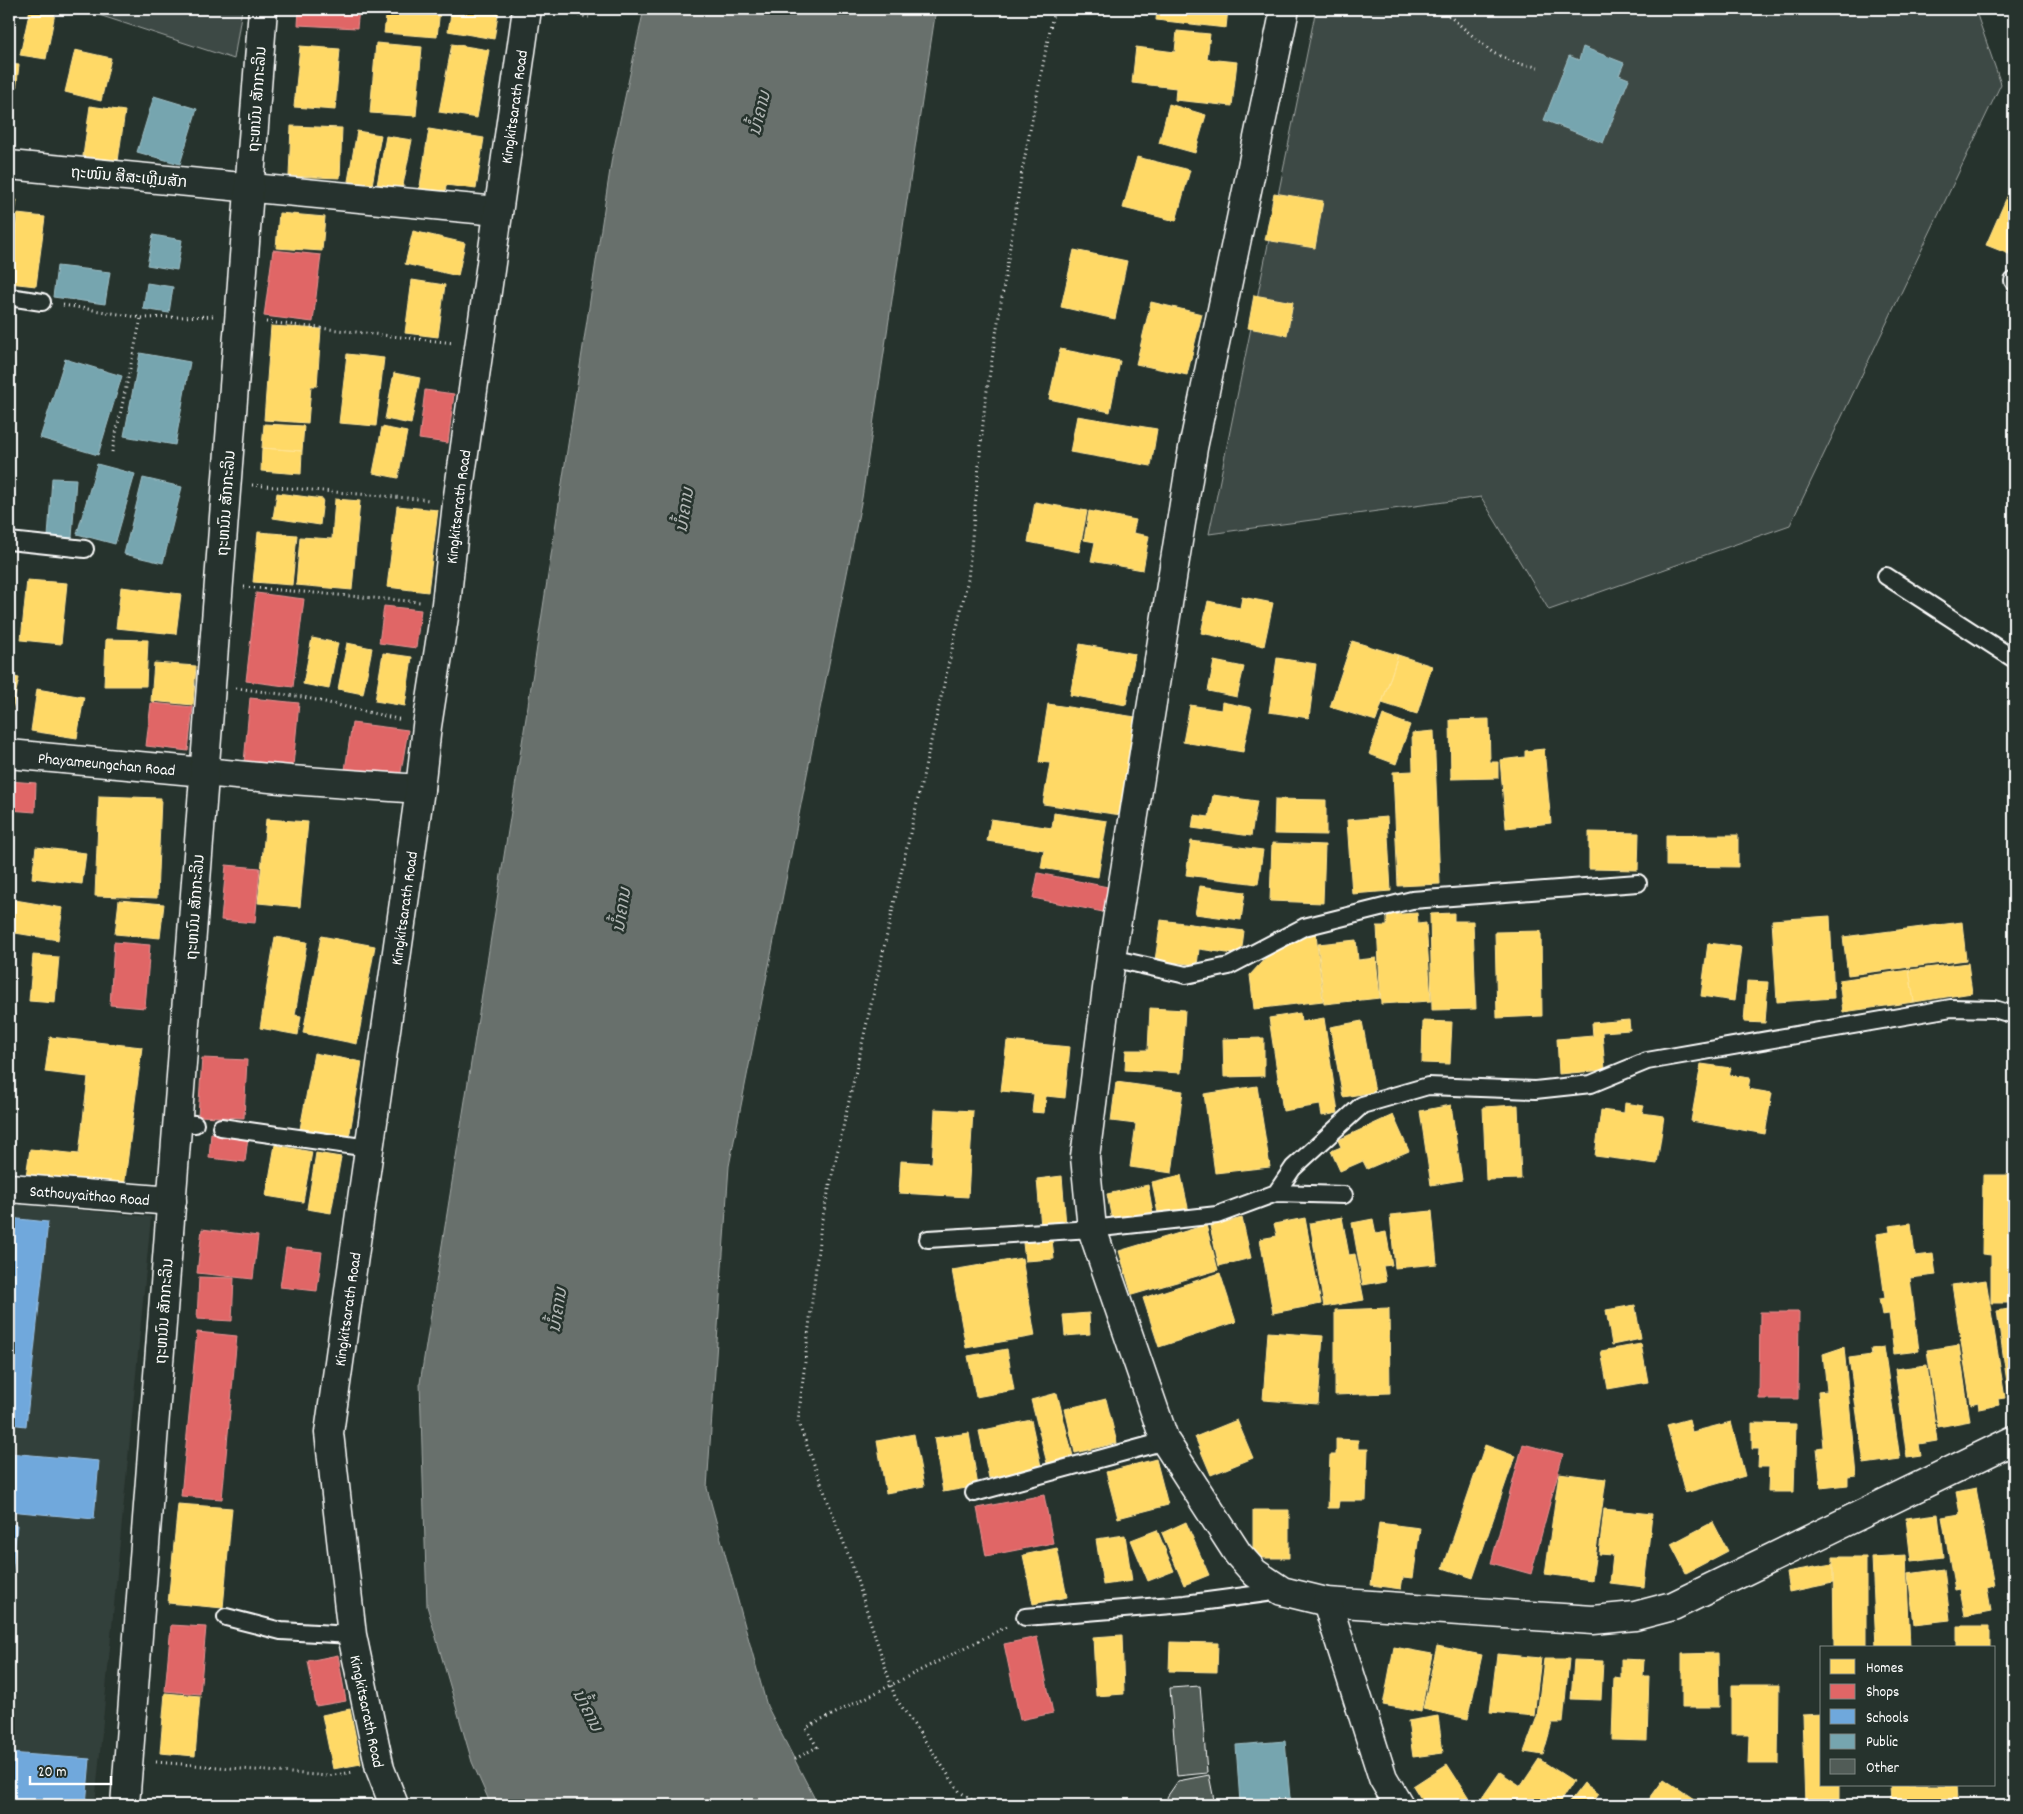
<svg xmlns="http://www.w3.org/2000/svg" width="2023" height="1814" viewBox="0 0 2023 1814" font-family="Dekko,'Noto Sans Lao',sans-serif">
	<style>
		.built { fill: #333f3a }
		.green { fill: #3e4944; stroke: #9ea4a2 }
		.water { fill: #67706c; stroke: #a4a9a7 }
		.homes { fill: #ffd966; stroke: #ffe494 }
		.shops { fill: #e06666; stroke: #e99494 }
		.schools { fill: #6fa8dc; stroke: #9ac2e6 }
		.public { fill: #76a5af; stroke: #9fc0c7 }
		.building { fill: #515c57; stroke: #fff }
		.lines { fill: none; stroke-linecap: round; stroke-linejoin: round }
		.service-casing { stroke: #fff; stroke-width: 20 }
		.minor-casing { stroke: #fff; stroke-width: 31 }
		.secondary-casing { stroke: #fff; stroke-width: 31 }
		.path { stroke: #fff; stroke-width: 3; stroke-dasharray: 1 4; stroke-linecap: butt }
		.service { stroke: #26332d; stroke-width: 16 }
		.minor { stroke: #26332d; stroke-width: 28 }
		.secondary { stroke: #26332d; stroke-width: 28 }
		.labels { text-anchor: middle; stroke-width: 5; stroke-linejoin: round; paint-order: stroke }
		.street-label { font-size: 16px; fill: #fff; stroke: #26332d }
		.water-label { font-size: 18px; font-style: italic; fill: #b3b8b6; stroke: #26332d }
	</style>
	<rect width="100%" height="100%" fill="#26332d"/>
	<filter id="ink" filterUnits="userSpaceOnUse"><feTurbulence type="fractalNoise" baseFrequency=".02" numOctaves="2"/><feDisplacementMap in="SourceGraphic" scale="10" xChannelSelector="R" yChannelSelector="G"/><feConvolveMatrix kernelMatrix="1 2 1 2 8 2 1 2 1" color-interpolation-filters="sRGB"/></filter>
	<g filter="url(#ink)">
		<path class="built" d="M9,1203L151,1217L95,1805H9V1604L17,1525L9,1524V1511L94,1519L99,1461L9,1453V1424L26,1426L48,1223L9,1218Z"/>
		<path class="green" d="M101,9H242L234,59L99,15Z
			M1316,9H1975L2001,84L1790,525L1549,610L1481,497L1209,534Z"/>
		<path class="water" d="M644,9H936L862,498L729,1166L707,1488L767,1706L818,1805H491L472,1762L427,1606L420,1383L529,699L612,157Z"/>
		<path class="homes" d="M30,9L55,13L46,59L20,55Z
			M387,9H440L437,37L384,33Z
			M452,9H499L494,39L448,31Z
			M1157,9H1228L1226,28L1156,20Z
			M1177,31L1210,34L1207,59L1237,62L1232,106L1175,100L1176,88L1132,83L1136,47L1175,52Z
			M376,43L422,47L416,116L370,113Z
			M452,44L489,50L477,118L439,112Z
			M300,46L340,49L335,110L294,107Z
			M75,50L111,58L101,101L65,92Z
			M9,64L19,65L10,145H9Z
			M1169,104L1206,115L1195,153L1159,143Z
			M90,106L125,111L118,161L83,156Z
			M291,126L342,128L340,178L289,176Z
			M429,129L484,138L476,189L446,185L445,196L419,192Z
			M357,131L381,135L372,185L348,181Z
			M386,136L412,140L402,190L377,185Z
			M1137,157L1190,170L1176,221L1123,208Z
			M2013,183L2014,184V256L1986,245Z
			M1274,193L1323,201L1315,248L1265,240Z
			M9,199L17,200L9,252Z
			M279,213L325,217L322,251L276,248Z
			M17,214L45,217L36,286L9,283Z
			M413,231L465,243L458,276L405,264Z
			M1074,250L1127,261L1115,319L1061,307Z
			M412,280L445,285L438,337L405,333Z
			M1254,295L1293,302L1287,335L1248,328Z
			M1151,302L1202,314L1187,375L1136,364Z
			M271,326L321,329L317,386H311L308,423L264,420Z
			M1060,349L1120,361L1110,412L1049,399Z
			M347,354L384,358L376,426L339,423Z
			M394,373L420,378L411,424L385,419Z
			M1077,416L1157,429L1151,466L1070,452Z
			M264,424L304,426L302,451L262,448Z
			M382,427L407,432L398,478L373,473Z
			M262,448L302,451L301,474L261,471Z
			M277,493L323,499L320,525L273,518Z
			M335,499L360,501L352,590L296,585L300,537L332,539Z
			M1035,502L1087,511L1079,552L1028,542Z
			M397,506L438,510L428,592L387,587Z
			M1089,511L1136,520L1133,533L1149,536L1143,570L1091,561L1095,542L1084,540Z
			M258,532L297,535L292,585L253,582Z
			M27,580L67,583L61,644L21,640Z
			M121,587L181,594L176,634L116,628Z
			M1242,597L1273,603L1264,646L1201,633L1208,601L1240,608Z
			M312,638L338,643L329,689L303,684Z
			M106,639L148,640L146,686H104Z
			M1352,641L1398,655L1376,721L1330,707Z
			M347,643L372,648L363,694L338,689Z
			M1080,644L1135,654L1126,705L1070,695Z
			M383,653L412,657L405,706L375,701Z
			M1398,655L1432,666L1417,714L1382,703Z
			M1277,658L1316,664L1309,718L1269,712Z
			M1214,661L1244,667L1237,697L1208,691Z
			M154,663L196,666L193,705L151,701Z
			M9,676L19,678L10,719L9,718Z
			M37,689L84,697L77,738L31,731Z
			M1222,702L1252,708L1243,752L1183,742L1190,705L1221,710Z
			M1048,704L1136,717L1121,815L1043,804L1050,763L1039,762Z
			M1383,715L1410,725L1396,764L1369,754Z
			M1489,719L1490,762H1498V778L1451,779L1450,720Z
			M1434,731L1440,884L1398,886L1393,772L1413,771L1412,733Z
			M1544,749L1551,823L1506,828L1500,760L1525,757V751Z
			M1213,795L1257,801L1251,836L1192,828L1194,815L1209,817Z
			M99,796L161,798L157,898L95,896Z
			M1275,799L1326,800V835L1274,834Z
			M1054,813L1107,821L1098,877L1041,868L1044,850L987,841L991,819L1052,828Z
			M1387,817L1391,891L1352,894L1347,820Z
			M266,819L308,822L300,907L258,903Z
			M1589,832L1639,833L1638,870L1589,869Z
			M1666,835H1738V867L1666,866Z
			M1191,841L1263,850L1258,884L1186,875Z
			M1272,843L1325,845L1323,903L1270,901Z
			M36,847L86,853L82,884L32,878Z
			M1200,886L1245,892L1241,920L1195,914Z
			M9,899L63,908L58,940L9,932Z
			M119,900L164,904L160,938L115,934Z
			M1417,913L1418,924L1426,923L1431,1001L1381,1004L1377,926H1387V915Z
			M1454,913V921H1473L1476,1009L1432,1010L1430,914Z
			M1830,916L1834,998L1777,1002L1772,920Z
			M1161,920L1244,931L1241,955L1199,949L1197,965L1155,960Z
			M1962,922L1966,960L1848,975L1843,937Z
			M1541,931L1542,1016L1497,1018L1495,932Z
			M1316,934L1323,1001L1254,1009L1250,975L1278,944L1295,936Z
			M321,936L375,946L357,1044L303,1033Z
			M275,937L307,942L295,1015L301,1016L298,1035L260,1028Z
			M1356,940L1358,960L1376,958L1380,998L1324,1004L1318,944Z
			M1708,943L1741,947L1734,1001L1701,996Z
			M33,955L59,957L55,1003L29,1001Z
			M1968,963L1972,993L1914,1002L1909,970Z
			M1909,970L1914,1002L1843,1012L1839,980Z
			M1747,981L1768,982L1765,1023L1744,1022Z
			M1150,1008L1185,1010L1181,1073L1125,1070L1126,1050H1148Z
			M1300,1013L1301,1022L1324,1018L1338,1113L1322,1116L1320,1105L1283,1111L1269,1018Z
			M1629,1020L1630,1030L1602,1032L1605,1070L1559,1074L1557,1039L1593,1036L1592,1023Z
			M1362,1021L1375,1092L1343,1097L1330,1027Z
			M1423,1021L1452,1022L1450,1064L1422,1063Z
			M50,1037L142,1047L124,1188L26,1176L30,1149L79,1154L88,1077L45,1072Z
			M1264,1038V1076L1224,1077L1223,1039Z
			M1007,1041L1070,1047L1065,1098L1046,1096L1044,1113L1032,1112L1034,1094L1001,1091Z
			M314,1053L362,1062L349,1138L300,1129Z
			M1701,1064L1731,1068L1729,1075L1750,1078L1748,1089L1772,1093L1765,1134L1691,1121Z
			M1116,1082L1183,1091L1172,1173L1130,1167L1136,1124L1111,1121Z
			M1257,1086L1270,1167L1215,1173L1204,1094Z
			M1625,1103L1644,1106L1642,1113L1664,1116L1657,1164L1595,1156L1601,1110L1624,1113Z
			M1451,1105L1462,1180L1431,1185L1420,1111Z
			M1518,1105L1521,1179L1486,1180L1483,1107Z
			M935,1109L973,1111L968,1197L899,1193L901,1161L932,1163Z
			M1393,1115L1409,1151L1367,1169L1363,1161L1340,1171L1331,1151L1341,1147L1338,1140Z
			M275,1145L312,1152L303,1202L266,1196Z
			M316,1153L341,1157L331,1213L307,1209Z
			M1181,1175L1189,1212L1159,1219L1152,1182Z
			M1983,1175H2014V1303H1991V1255L1982,1254Z
			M1062,1176L1066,1225L1041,1227L1037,1179Z
			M1148,1185L1154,1219L1113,1226L1107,1194Z
			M1432,1211L1437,1264L1395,1268L1390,1215Z
			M1342,1217L1349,1255L1355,1254L1364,1300L1324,1307L1310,1223Z
			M1242,1218L1251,1258L1219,1266L1210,1226Z
			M1305,1218L1321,1304L1273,1313L1260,1239L1277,1236L1274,1224Z
			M1373,1219L1376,1234L1386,1232L1392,1265L1383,1266L1386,1281L1363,1285L1352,1223Z
			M1911,1223L1915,1256L1933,1254L1936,1275L1910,1278L1919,1351L1894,1354L1889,1314L1882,1315L1879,1299L1885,1298L1876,1234L1890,1232L1889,1226Z
			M1206,1225L1218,1270L1132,1295L1119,1251Z
			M1052,1240L1054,1259L1025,1261L1023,1243Z
			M1022,1258L1035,1336L966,1348L952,1270Z
			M1220,1273L1236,1322L1159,1347L1143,1298Z
			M1986,1280L2005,1398L1998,1399L1999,1405L1979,1409L1978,1402L1971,1404L1952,1285Z
			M1635,1305L1641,1339L1612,1345L1606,1310Z
			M1389,1308L1390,1393L1335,1395V1310Z
			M2014,1308V1410L2011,1411L1997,1311Z
			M1089,1313L1090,1334L1065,1336L1063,1315Z
			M1268,1332L1323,1336L1318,1404L1263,1400Z
			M1641,1344L1648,1382L1608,1389L1601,1351Z
			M1959,1345L1970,1421L1938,1427L1927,1350Z
			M1844,1347L1856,1476L1848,1477V1485L1821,1488L1817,1448L1823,1447L1818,1392L1827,1391L1823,1354Z
			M1884,1347L1900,1459L1864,1464L1849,1358L1872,1355L1871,1349Z
			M1007,1349L1014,1390L976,1397L968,1356Z
			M1927,1365L1937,1441L1919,1444L1921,1456L1907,1458L1895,1369Z
			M1057,1393L1074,1460L1048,1467L1031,1400Z
			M1106,1399L1117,1443L1075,1453L1065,1409Z
			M1689,1419L1692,1432L1731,1422L1745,1476L1685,1493L1667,1425Z
			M1031,1420L1041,1466L989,1478L979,1431Z
			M1237,1420L1253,1458L1211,1475L1195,1437Z
			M1752,1423L1796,1424L1794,1492H1768L1769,1467H1758L1759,1449H1752Z
			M969,1433L978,1486L943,1492L934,1438Z
			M914,1434L924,1486L886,1493L877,1441Z
			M1336,1439L1358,1440V1449H1368L1366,1501H1339L1338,1508H1328L1330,1455H1336Z
			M1485,1445L1515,1456L1473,1578L1443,1568Z
			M1156,1459L1168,1505L1118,1518L1106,1472Z
			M1559,1473L1606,1479L1592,1580L1545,1574Z
			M1976,1488L1994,1586L1987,1588L1991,1611L1965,1616L1960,1589L1955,1590L1942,1517L1960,1514L1956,1492Z
			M178,1504L232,1508L223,1608L168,1603Z
			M1604,1509L1652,1514L1644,1587L1610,1583L1613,1555L1599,1554Z
			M1253,1510H1289V1558H1253Z
			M1938,1514L1943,1557L1911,1561L1906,1518Z
			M1186,1522L1209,1575L1184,1585L1162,1533Z
			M1713,1522L1728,1551L1686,1573L1671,1544Z
			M1379,1523L1420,1528L1413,1578L1403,1577L1401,1589L1371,1585Z
			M1157,1530L1174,1571L1148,1581L1131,1540Z
			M1125,1535L1132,1581L1103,1585L1096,1539Z
			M1057,1548L1067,1597L1033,1604L1023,1555Z
			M1906,1555L1910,1648H1876L1872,1557Z
			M1833,1557H1866V1648H1834Z
			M1833,1564V1583L1789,1592L1786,1572Z
			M1944,1569L1950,1620L1914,1624L1908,1574Z
			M1957,1626H1989V1648H1957Z
			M1122,1635L1124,1694L1096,1696L1093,1637Z
			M1170,1642L1218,1643L1217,1672L1169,1671Z
			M1437,1646L1482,1655L1468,1719L1423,1709Z
			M1394,1647L1432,1654L1421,1712L1383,1705Z
			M1718,1653L1719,1707H1682V1654Z
			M1497,1654L1541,1658L1534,1716L1490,1712Z
			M1544,1659H1569L1563,1723H1552L1543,1755L1524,1752L1537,1717Z
			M1621,1659L1644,1660L1643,1676H1649L1647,1741L1612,1740L1614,1677L1621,1678Z
			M1574,1660L1603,1661L1601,1700L1571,1699Z
			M1732,1685H1779L1778,1764H1748L1749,1734H1732Z
			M165,1693L200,1696L195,1756L160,1753Z
			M350,1709L361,1764L333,1769L322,1715Z
			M1822,1714V1785H1839V1804L1805,1805L1802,1715Z
			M1438,1716L1443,1753L1413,1757L1408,1721Z
			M1539,1759L1573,1781L1558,1805H1477L1500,1772L1521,1786Z
			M1447,1764L1469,1798L1458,1805H1425L1413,1786Z
			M1664,1779L1703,1805H1645Z
			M1584,1783L1599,1794L1591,1805H1567Z
			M1890,1785H1958L1959,1800L1891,1805Z"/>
		<path class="shops" d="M299,9H359L357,28L298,25Z
			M273,250L321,255L313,322L264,316Z
			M425,390L454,394L448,443L419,439Z
			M256,593L304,599L293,687L246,681Z
			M384,606L421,610L416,648L379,643Z
			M250,698L299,703L293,766L244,762Z
			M151,703L193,707L188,751L146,746Z
			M352,723L408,730L400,778L345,770Z
			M9,781L36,783L35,812L9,810Z
			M226,865L260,868L255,923L221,920Z
			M1038,873L1108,887L1103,912L1033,898Z
			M114,942L150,945L145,1008L110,1005Z
			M202,1058L247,1060L244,1118L198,1116Z
			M211,1133L248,1137L245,1162L209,1158Z
			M202,1229L258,1236L253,1279L197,1273Z
			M286,1248L322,1252L317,1291L280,1287Z
			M199,1277L234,1278L232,1321L197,1319Z
			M1760,1312H1799L1798,1399H1759Z
			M197,1332L237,1336L222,1499L181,1496Z
			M1523,1444L1563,1454L1531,1574L1491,1563Z
			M1044,1495L1053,1543L986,1556L977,1508Z
			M171,1625L206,1627L200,1694L165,1691Z
			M1037,1637L1053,1713L1020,1720L1004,1644Z
			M338,1655L346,1701L316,1706L308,1661Z"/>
		<path class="schools" d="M9,1218L48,1222L26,1426L9,1424Z
			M9,1453L99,1461L94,1519L9,1511Z
			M9,1524L17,1525L9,1604Z
			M9,1753L90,1759L86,1805L9,1804Z"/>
		<path class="public" d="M1583,47L1624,63L1619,75L1629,79L1603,143L1544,120L1569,56L1579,60Z
			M154,96L197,109L180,164L137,152Z
			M153,235L182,240L177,270L147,265Z
			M57,266L110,272L105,304L53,297Z
			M147,283L173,287L169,313L143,309Z
			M140,353L190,362L175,445L124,436Z
			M65,359L122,376L98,455L40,438Z
			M97,464L135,474L115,544L77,534Z
			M52,478L76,479L72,538L48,537Z
			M143,478L182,487L163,563L124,554Z
			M1285,1741L1290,1798L1240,1803L1236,1745Z"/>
		<path class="building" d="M1200,1686L1207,1773L1177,1776L1170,1688Z
			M1209,1775L1215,1805H1169L1167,1797L1178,1781Z"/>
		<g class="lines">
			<defs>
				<path id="service" d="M2013,281H2014
					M9,297L42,302
					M9,541L85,549
					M1886,576L2014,659
					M1111,958L1186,975L1229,966L1304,927L1412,900L1638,883
					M177,1123L195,1124
					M221,1127L369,1148
					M1344,1195L1276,1193L1293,1168L1362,1105L1428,1086L1535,1090L1591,1084L1647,1061L1951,1008L1994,1009L2014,1015
					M928,1239L1092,1229L1217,1215L1276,1193
					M974,1493L1165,1441
					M226,1617L281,1631L352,1635
					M1025,1617L1185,1604L1282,1591"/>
				<g id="minor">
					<path d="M1285,9L1193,448L1111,958L1085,1157L1092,1229L1165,1441L1238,1554L1255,1573L1282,1591L1327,1602L1593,1620L1635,1616L1673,1606L2014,1440"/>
					<path d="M9,165L497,211"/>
					<path id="s1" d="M9,754L291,780L420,789"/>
					<path id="s2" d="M9,1188L172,1201"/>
					<path d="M1327,1602L1383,1778L1399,1805"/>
					<path id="s3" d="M394,1805L380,1769L352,1635L329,1433L420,789L427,726L446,604L457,503L527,9"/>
				</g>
				<path id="secondary" d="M125,1805L263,9"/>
			</defs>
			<use href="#service" class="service-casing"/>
			<use href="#minor" class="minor-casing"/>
			<use href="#secondary" class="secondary-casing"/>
			<path class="path" d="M1441,9L1493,53L1519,64L1538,67
				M556,15L557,12L589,17
				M63,305L143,318L213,316
				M266,322L454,343
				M112,452L141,318
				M252,485L430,500
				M244,587L420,602
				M236,688L303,697L402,720
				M795,1759L817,1747L806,1728L1006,1627
				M156,1762L328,1776L354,1772
				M980,1805L960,1792L895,1697L851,1562L798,1422L821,1224L968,579L985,403L1022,171L1054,9"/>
			<use href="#service" class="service"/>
			<use href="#minor" class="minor"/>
			<use href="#secondary" class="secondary"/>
		</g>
	</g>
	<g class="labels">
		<g class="street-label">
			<text transform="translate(256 99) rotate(-86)" y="6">ຖະຫນົນ ສັກກະລິນ</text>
			<text dy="6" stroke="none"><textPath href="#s3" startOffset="1718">Kingkitsarath Road</textPath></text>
			<text transform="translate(129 176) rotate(5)" y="6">ຖະໜົນ ສີສະເຫຼີມສັກ</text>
			<text transform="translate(225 503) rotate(-86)" y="6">ຖະຫນົນ ສັກກະລິນ</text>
			<text dy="6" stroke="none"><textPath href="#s3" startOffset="1314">Kingkitsarath Road</textPath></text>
			<text dy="6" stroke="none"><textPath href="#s1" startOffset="98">Phayameungchan Road</textPath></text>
			<text transform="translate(194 907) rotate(-86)" y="6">ຖະຫນົນ ສັກກະລິນ</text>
			<text dy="6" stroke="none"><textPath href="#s3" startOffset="909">Kingkitsarath Road</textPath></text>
			<text dy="6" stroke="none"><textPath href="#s2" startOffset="81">Sathouyaithao Road</textPath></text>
			<text dy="6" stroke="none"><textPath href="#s3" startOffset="504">Kingkitsarath Road</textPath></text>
			<text transform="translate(163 1311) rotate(-86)" y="6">ຖະຫນົນ ສັກກະລິນ</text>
			<text transform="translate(368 1711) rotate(78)" y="6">Kingkitsarath Road</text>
		</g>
		<g class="water-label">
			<text transform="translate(759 113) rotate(-76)" y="6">ນ້ຳຄານ</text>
			<text transform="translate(684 510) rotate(-81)" y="6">ນ້ຳຄານ</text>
			<text transform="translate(621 910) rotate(-81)" y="6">ນ້ຳຄານ</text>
			<text transform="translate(557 1310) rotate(-81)" y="6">ນ້ຳຄານ</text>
			<text transform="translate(588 1710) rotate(63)" y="6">ນ້ຳຄານ</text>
		</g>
	</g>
	<rect width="2023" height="1814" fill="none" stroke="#26332d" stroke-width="30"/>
	<rect x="15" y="15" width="1993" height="1784" fill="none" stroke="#fff" stroke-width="2" filter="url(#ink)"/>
	<rect x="1820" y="1646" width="175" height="140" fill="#26332d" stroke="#7d8581"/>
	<rect x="1830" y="1659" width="25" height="15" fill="#ffd966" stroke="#7d8581"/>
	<text x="1866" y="1672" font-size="15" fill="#ffffff">Homes</text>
	<rect x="1830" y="1684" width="25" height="15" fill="#e06666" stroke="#7d8581"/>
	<text x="1866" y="1696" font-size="15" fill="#ffffff">Shops</text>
	<rect x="1830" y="1709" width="25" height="15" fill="#6fa8dc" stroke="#7d8581"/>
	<text x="1866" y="1722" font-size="15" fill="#ffffff">Schools</text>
	<rect x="1830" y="1734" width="25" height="15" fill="#76a5af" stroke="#7d8581"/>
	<text x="1866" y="1746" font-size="15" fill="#ffffff">Public</text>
	<rect x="1830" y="1759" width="25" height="15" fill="#515c57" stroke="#7d8581"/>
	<text x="1866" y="1772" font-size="15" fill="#ffffff">Other</text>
	<path d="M30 1776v8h81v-8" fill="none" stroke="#ffffff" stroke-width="2.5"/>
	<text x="38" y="1776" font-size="15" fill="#ffffff" stroke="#26332d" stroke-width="4" paint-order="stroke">20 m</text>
</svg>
